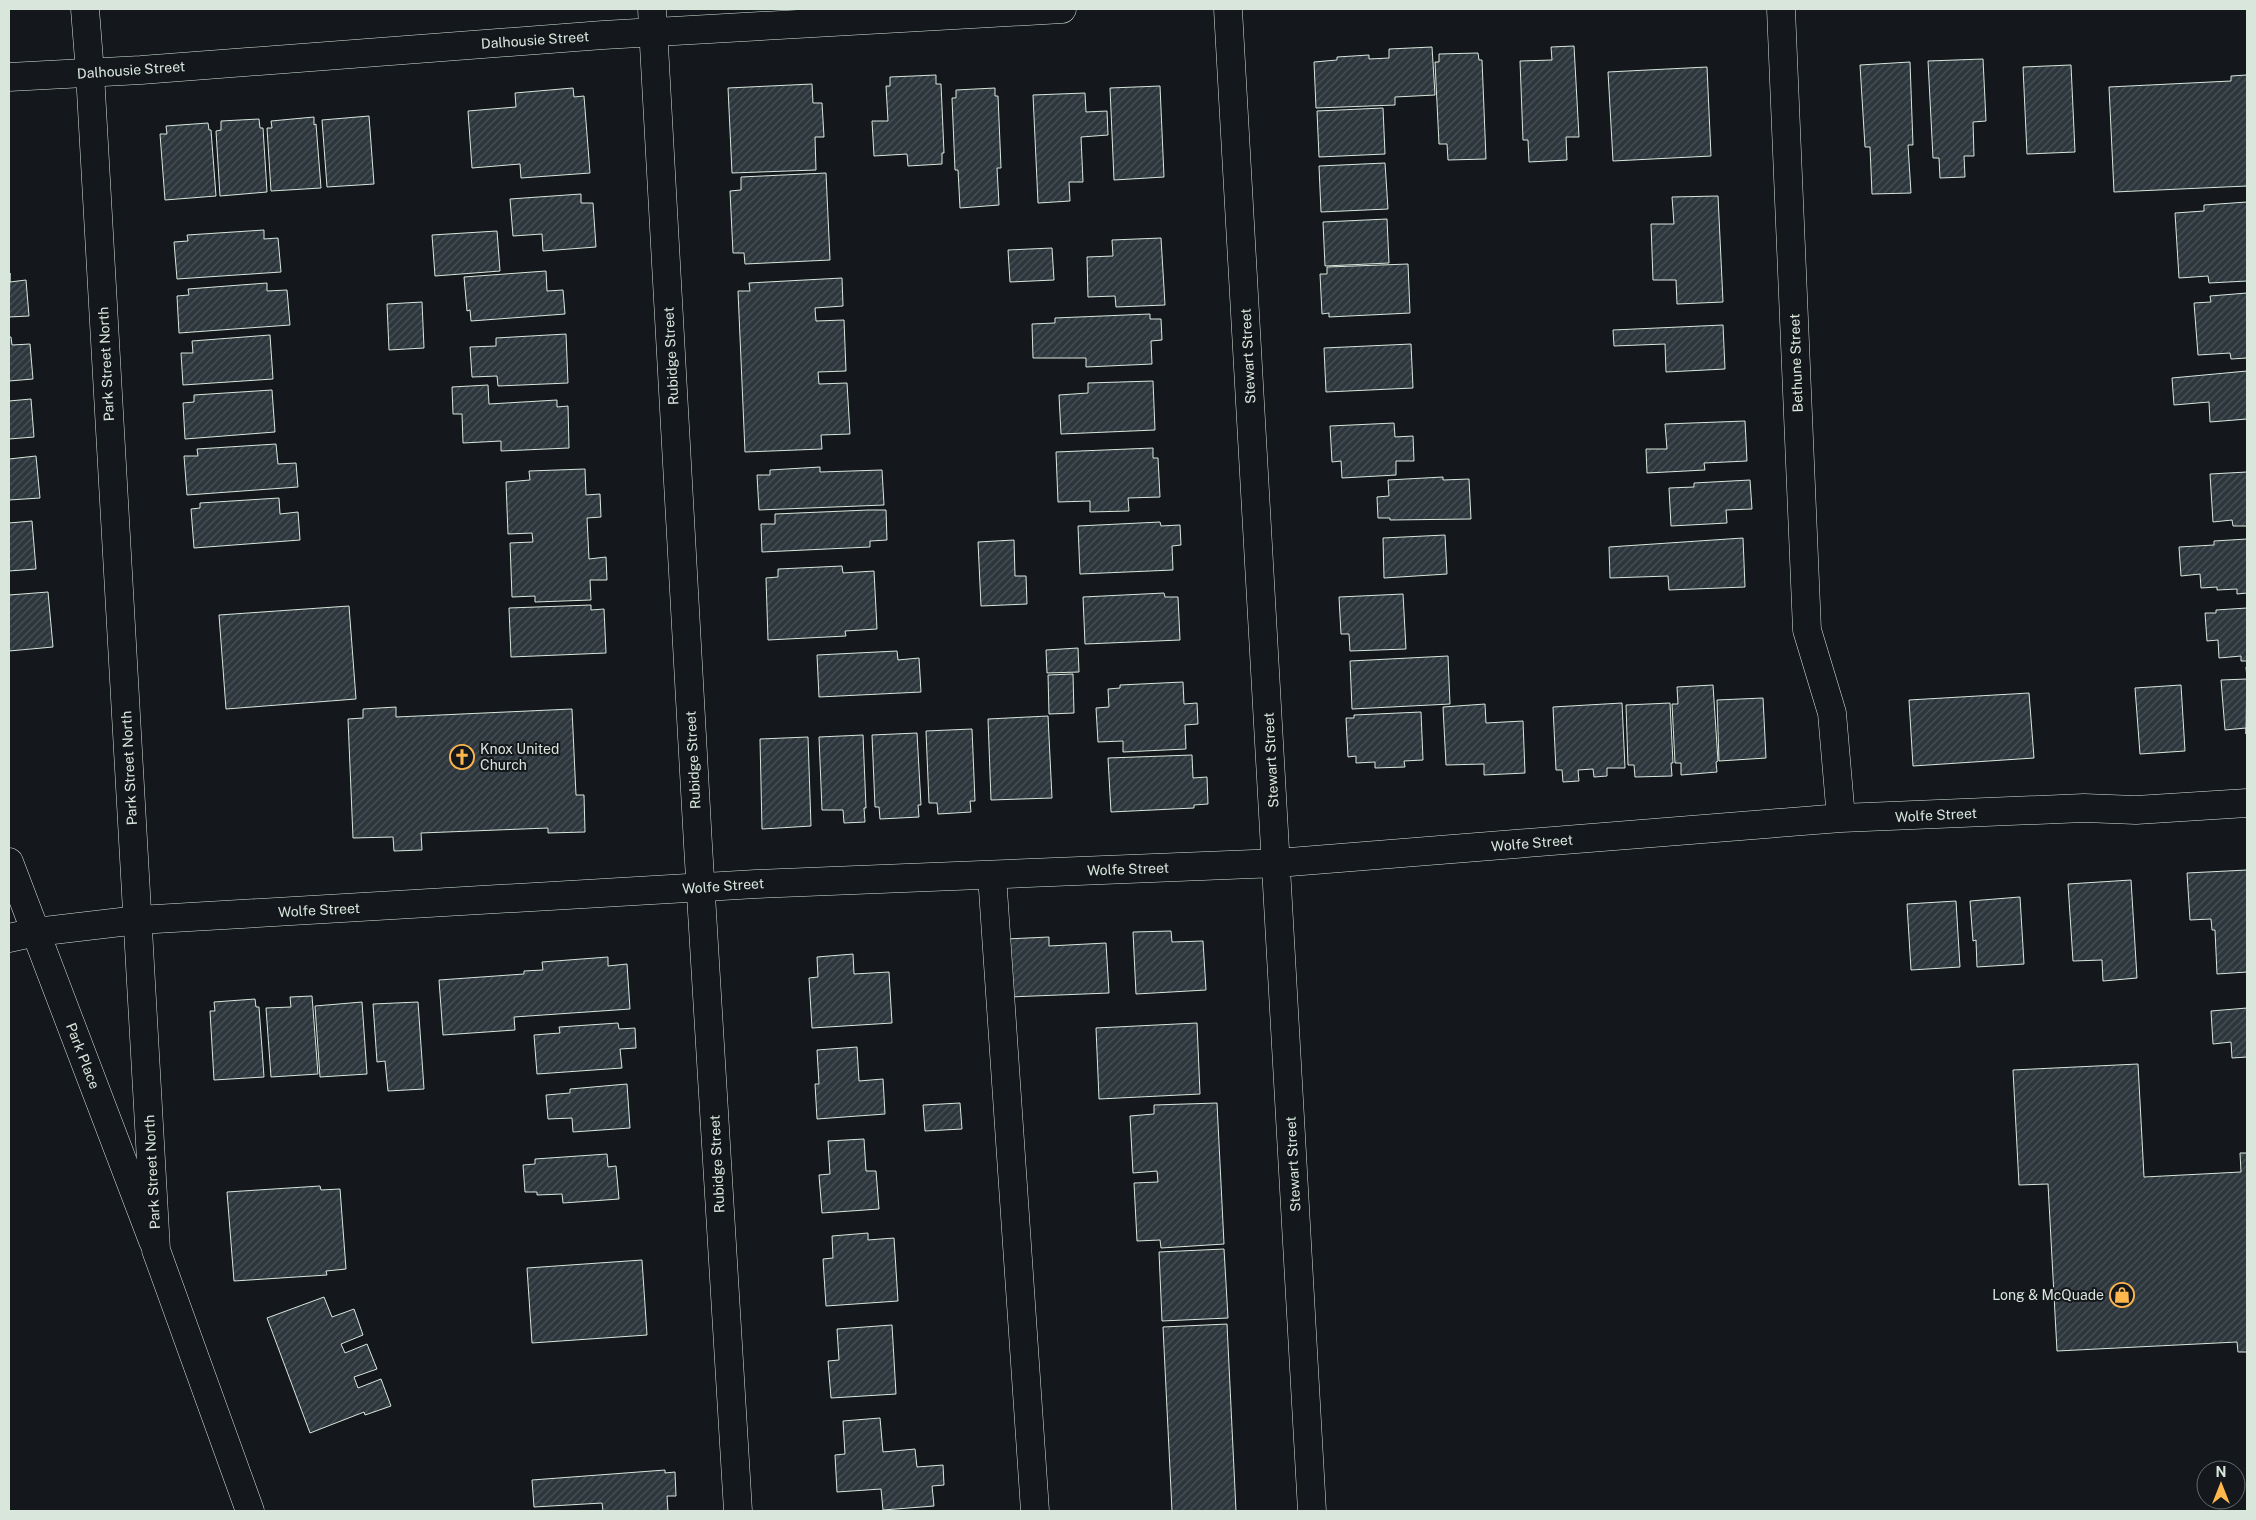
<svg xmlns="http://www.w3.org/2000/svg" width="2256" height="1520" viewBox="0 0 2256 1520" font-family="'Public Sans',sans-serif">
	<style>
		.building { fill: url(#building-hatch); stroke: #d8e6dc }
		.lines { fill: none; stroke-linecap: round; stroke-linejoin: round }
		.minor-casing { stroke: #d8e6dc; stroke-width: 29 }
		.major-casing { stroke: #d8e6dc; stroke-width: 29 }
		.minor { stroke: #14181c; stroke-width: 28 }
		.major { stroke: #14181c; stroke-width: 28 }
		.labels { text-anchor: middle; stroke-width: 4; stroke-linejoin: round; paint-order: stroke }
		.street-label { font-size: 14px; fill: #d8e6dc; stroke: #14181c }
		.poi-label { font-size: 14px; fill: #d8e6dc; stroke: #14181c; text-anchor: start }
	</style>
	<defs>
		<pattern id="building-hatch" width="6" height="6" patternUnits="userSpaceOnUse" patternTransform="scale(1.25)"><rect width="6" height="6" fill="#2c363c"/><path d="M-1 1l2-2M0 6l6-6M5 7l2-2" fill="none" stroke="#4a5358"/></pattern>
	</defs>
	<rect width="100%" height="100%" fill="#14181c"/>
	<path class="building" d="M1574,46L1579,137H1566L1567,160L1529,162L1528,140H1523L1520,61L1552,60L1551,47Z
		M1432,47L1435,95L1395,97V105L1316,108L1314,62L1337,60V57L1369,55V59L1389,58V49Z
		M1478,53L1479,60H1482L1486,159L1448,160L1447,144H1439L1435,62H1439V54Z
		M1983,59L1986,121L1973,122L1974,156H1964L1965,177L1940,178L1939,158H1933L1928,61Z
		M1910,62L1913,145H1908L1911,193L1872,194L1870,147H1865L1860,65Z
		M2071,65L2075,152L2027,154L2023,67Z
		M1707,67L1711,156L1613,161L1608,72Z
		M936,75V84H941L944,153H942V164L908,166L907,154L874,156L872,121H888L886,86H890V77Z
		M2247,75V186L2114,192L2109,87L2231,81V76Z
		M812,84L813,103H822L824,137H815L816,170L732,173L728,88Z
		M1160,86L1164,177L1114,180L1110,88Z
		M573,88L574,97L584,96L590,173L521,178L520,164L472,168L468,111L516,107L515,93Z
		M995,88V96H998L1001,168H997L999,205L960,208L958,170H955L952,98H956V90Z
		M1085,93L1086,112L1107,111L1108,135L1081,137L1083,182H1069L1070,201L1038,203L1033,95Z
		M1383,108L1385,154L1319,157L1317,111Z
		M369,116L374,184L327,187L322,120Z
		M314,117V125L316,124L321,188L271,191L267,128H272L271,121Z
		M259,119L260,128H263L267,192L220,196L216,131L221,130V121Z
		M208,123L209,130H211L216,196L165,200L160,134H167L166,126Z
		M1385,163L1388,209L1321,212L1319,166Z
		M826,173L830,260L745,264L744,253H733L730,191L741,190V177Z
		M581,194V203H593L596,247L543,251L542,234L513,236L510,199Z
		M1718,196L1723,302L1677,304L1676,280H1653L1651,224H1674L1672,197Z
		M2247,202V281L2209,283L2208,276L2179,278L2175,213L2204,211V205Z
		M1387,219L1389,263L1325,266L1323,222Z
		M264,230V239L278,238L281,272L177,279L174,242L188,241L187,235Z
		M497,231L500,271L435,276L432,235Z
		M1161,238L1165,305L1116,307L1115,296L1088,297L1087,257L1113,256L1112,240Z
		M1052,248L1054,280L1010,282L1008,250Z
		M1408,264L1410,313L1329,317V313L1322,314L1320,274H1327V267Z
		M546,271L547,291L563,290L565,314L471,321L470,310L467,311L464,277Z
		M10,273V282L26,280L29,316L9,317Z
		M842,278L843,306L815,308L816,321L844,320L846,371L818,372L819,384L847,383L850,434L821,435L822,449L745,452L738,291H750L749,283Z
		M267,283V291L287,290L290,325L179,333L177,296L189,295L188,289Z
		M2247,293V358L2231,359L2230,353L2198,355L2194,303L2211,302L2210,296Z
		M422,302L424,348L389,350L387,304Z
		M1150,314V319H1161L1162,340L1151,341L1152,364L1086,367V358H1033L1032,324L1055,323V318Z
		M1723,325L1725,369L1666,372L1665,344L1614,346L1613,330Z
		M566,334L568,383L498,386L497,376L472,377L470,347L496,346V338Z
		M270,335L273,379L183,385L181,353H193L192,341Z
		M9,337H11L12,345L30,344L33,379L9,381Z
		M1411,344L1413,388L1326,392L1324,348Z
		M2247,371V419L2210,422L2209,402L2174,405L2172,378Z
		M1153,381L1155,430L1061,434L1059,395L1088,393V383Z
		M488,385L489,404L557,400V407L568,406L569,448L501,451V441L463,443L462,414H453L452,387Z
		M272,390L275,432L185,439L183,403L194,402V395Z
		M31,399L34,437L9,439V401Z
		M1745,421L1747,461L1704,463L1705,470L1647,473L1646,449H1667L1665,424Z
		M1394,423L1395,437L1413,436L1414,461H1396V475L1342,478L1341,461L1332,462L1330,426Z
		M276,444L278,464L296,463L298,487L187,495L184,456H198L197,449Z
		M1153,448V458H1158L1160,497L1128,498L1129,511L1090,512V501L1058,502L1056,452Z
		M36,456L40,498L9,500V459Z
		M820,467V472L882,470L884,505L759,510L757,475H770V470Z
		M585,469L586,495L600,494L601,517L587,518L589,559L606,557L607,580H590L591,600L535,602V596L512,597L510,543L533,542L532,533L508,534L506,482L530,480L529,471Z
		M2247,472V526H2233L2232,520L2213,522L2210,474Z
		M1443,477V480L1469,479L1471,519L1390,520V518H1378L1377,497L1389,496L1388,480Z
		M1750,480L1752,509L1726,510L1727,523L1671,526L1669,488L1694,487V483Z
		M279,498L280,514L298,512L300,540L194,548L191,509L200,508V503Z
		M868,510H886L887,540L870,541V547L762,552L761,524H775V514Z
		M32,521L36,569L9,571V523Z
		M1160,522L1161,526L1180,525L1181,545L1172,546L1173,570L1080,574L1078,526Z
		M1445,535L1447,574L1384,578L1383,538Z
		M1743,538L1745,587L1669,590L1668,576L1610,578L1609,547Z
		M2247,539V593L2237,594V589L2217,590V587L2201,588L2200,574L2181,576L2179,547L2214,545V541Z
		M1014,540L1015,576H1026L1027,604L981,606L978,542Z
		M842,566L843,573L874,571L877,629L845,631L846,636L768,640L766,578L778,577V569Z
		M48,592L53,647L9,651V595Z
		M1164,593L1165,597H1178L1180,640L1085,644L1083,597Z
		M1403,594L1406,649L1350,651L1349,634H1341L1339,597Z
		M591,605V610L604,609L606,653L511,657L509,608Z
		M349,606L356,699L226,709L219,615Z
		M2247,608V661H2241V656L2219,658L2218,640L2207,641L2205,613H2216V610Z
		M1078,648L1079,672L1047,673L1046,650Z
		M897,651L898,660L919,658L921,692L819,697L817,655Z
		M1448,656L1450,704L1352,709L1350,661Z
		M2246,667H2247L2246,734V728L2225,730L2221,680L2247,679Z
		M1073,674L1074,713L1049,714L1048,675Z
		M1183,682L1184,704L1197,703L1198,724L1185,725L1186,749L1123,752V741L1098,742L1096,708L1109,707L1108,689L1120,688V685Z
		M1713,685L1718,761L1716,762L1717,772L1681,775V763H1675L1672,704H1678L1677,687Z
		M2181,685L2185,751L2140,754L2135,688Z
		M2029,693L2034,758L1913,766L1909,700Z
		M1763,698L1766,758L1719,761L1717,700Z
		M1622,703L1625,768H1607V776L1594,777L1593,769L1578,770L1579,781L1563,782L1562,770H1556L1553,707Z
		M1670,703L1673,763H1671L1672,776L1635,777L1634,765H1628L1626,705Z
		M1485,704L1486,723L1523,721L1525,773L1484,775V764L1446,765L1443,707Z
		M396,707V717L572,709L576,795H584L585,832L548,833V828L421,833L422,850L394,851L393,837L353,838L348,719L363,718V709Z
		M1421,712L1423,760L1404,761L1405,767L1375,768V762L1356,763V756L1348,757L1346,718H1354V715Z
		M1048,716L1052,798L991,800L988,719Z
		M972,729L975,801H970L971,812L938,814L937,803H929L926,731Z
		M917,733L921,805H918L919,817L880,819L879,807H875L872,735Z
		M863,735L866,808H864L865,822L844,823L843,810H822L819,737Z
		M808,737L811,826L762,829L760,739Z
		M1192,755L1193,778L1207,777L1208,804L1194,805V808L1111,812L1108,758Z
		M2247,870V972L2217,974L2215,930H2212L2211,919L2190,920L2187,873Z
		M2131,880L2137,978L2103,981L2102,960L2073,961L2068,884Z
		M2020,897L2024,964L1977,967L1976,940L1973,941L1970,901Z
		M1956,901L1960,967L1911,970L1907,904Z
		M1171,931L1172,942L1203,941L1206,990L1136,994L1133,932Z
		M1049,937V946L1106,943L1109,993L1009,997L1006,939Z
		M853,954L854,974L889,972L892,1023L812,1028L809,978L818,977L817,957Z
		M608,957V966L627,964L630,1009L514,1017L515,1030L443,1035L439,980L524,974V971L543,970L542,962Z
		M312,996L318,1074L271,1077L266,1008L291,1007L290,997Z
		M255,999L256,1007H259L264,1077L214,1080L210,1011H215L214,1002Z
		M362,1002L367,1074L320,1077L315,1006Z
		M418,1002L424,1089L388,1091L385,1061L377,1062L373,1004Z
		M2247,1008V1057L2232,1058L2231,1042L2213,1044L2211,1011Z
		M618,1023L619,1029L635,1028L636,1048L620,1049L622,1068L537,1074L534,1035L560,1033L559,1027Z
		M1197,1023L1200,1094L1099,1099L1096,1028Z
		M857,1047L859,1081L883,1079L885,1114L817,1119L815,1084H819L817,1050Z
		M2138,1064L2144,1177L2241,1172L2240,1153H2247V1352H2238L2237,1342L2057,1351L2048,1184L2019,1185L2013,1070Z
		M627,1084L630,1128L573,1132L572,1118L548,1119L546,1095L570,1093V1089Z
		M960,1103L962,1129L925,1131L923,1105Z
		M1217,1103L1224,1244L1161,1248L1160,1240L1137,1241L1134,1183L1158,1182L1157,1171L1133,1173L1130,1116L1154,1114V1105Z
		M864,1139L866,1171H876L879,1209L822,1213L819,1175L830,1174L828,1141Z
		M607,1154L608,1167L616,1166L619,1199L563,1203L562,1194L537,1195V1192H525L523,1165L535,1164V1159Z
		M320,1186L321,1190L340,1189L346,1269L326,1271L327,1275L234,1281L227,1192Z
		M868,1233V1240L894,1238L898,1301L826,1306L823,1259L833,1258L832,1236Z
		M1224,1249L1228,1318L1162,1321L1159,1252Z
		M642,1260L647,1335L532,1343L527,1268Z
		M324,1297L332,1317L354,1309L363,1335L341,1344L345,1353L367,1344L377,1369L354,1377L358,1388L381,1379L391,1406L365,1415L364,1412L310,1433L267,1318Z
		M1227,1324L1236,1511H1172L1163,1327Z
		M892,1325L896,1394L831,1398L828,1361L839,1360L837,1329Z
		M880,1418L883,1452L915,1449L917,1467L943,1465L944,1485L932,1486L934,1506L883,1510L881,1489L837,1492L835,1455L845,1454L843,1421Z
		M665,1470V1473L675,1472L676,1496H667L668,1511H603L602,1503L534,1507L532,1480Z"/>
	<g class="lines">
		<defs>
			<path id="minor" d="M1228,9L1312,1511
				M1781,9L1807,630L1832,713L1841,818
				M9,77L141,70L603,35L1062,9
				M9,862L153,1241
				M992,875L1035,1511
				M9,938L36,932L138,920L756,884L1277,863L1841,818L2084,808L2136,810L2247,803"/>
			<path id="major" d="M85,9L90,73L156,1250L250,1511
				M652,9L698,845L738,1511"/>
		</defs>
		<use href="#minor" class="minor-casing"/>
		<use href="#major" class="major-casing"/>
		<use href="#minor" class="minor"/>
		<use href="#major" class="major"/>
	</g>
	<defs>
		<symbol id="church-ring" viewBox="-11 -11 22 22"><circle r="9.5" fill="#14181c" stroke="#ffb74d" stroke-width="1.5"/><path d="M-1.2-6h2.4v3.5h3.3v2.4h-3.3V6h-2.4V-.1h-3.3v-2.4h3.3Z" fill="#ffb74d"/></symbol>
		<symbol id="shop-ring" viewBox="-11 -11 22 22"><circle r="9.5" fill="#14181c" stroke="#ffb74d" stroke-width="1.5"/><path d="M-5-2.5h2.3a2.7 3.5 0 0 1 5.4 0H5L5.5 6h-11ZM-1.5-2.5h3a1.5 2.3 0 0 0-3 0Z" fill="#ffb74d"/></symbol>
	</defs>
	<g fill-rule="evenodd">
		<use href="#church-ring" x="448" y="743" width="28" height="28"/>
		<use href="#shop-ring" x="2108" y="1281" width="28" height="28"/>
	</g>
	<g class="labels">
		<g class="street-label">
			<text transform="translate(535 40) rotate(-4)" y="5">Dalhousie Street</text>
			<text transform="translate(131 70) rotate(-4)" y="5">Dalhousie Street</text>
			<text transform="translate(671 356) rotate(-93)" y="5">Rubidge Street</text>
			<text transform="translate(1248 356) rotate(-93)" y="5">Stewart Street</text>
			<text transform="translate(1796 363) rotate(-92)" y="5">Bethune Street</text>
			<text transform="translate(106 364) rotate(-93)" y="5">Park Street North</text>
			<text transform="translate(693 760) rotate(-93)" y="5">Rubidge Street</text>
			<text transform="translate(1271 760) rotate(-93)" y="5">Stewart Street</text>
			<text transform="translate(129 768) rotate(-93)" y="5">Park Street North</text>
			<text transform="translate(1936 815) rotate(-3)" y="5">Wolfe Street</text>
			<text transform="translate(1532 843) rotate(-5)" y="5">Wolfe Street</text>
			<text transform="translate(1128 869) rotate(-2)" y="5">Wolfe Street</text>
			<text transform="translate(723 886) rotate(-4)" y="5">Wolfe Street</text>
			<text transform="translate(319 910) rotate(-3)" y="5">Wolfe Street</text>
			<text transform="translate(83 1056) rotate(69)" y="5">Park Place</text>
			<text transform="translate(717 1164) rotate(-93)" y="5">Rubidge Street</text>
			<text transform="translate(1293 1164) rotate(-93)" y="5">Stewart Street</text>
			<text transform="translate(152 1172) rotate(-93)" y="5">Park Street North</text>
		</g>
		<g class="poi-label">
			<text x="480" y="754">Knox United<tspan x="480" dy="16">Church</tspan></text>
			<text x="2104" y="1300" text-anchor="end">Long &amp; McQuade</text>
		</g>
	</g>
	<rect width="2256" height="1520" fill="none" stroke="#d8e6dc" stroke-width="20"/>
	<g transform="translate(2221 1485)"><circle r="24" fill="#14181c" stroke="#626a69"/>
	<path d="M0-4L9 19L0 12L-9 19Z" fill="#ffb74d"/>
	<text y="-8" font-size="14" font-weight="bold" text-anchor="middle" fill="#d8e6dc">N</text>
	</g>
</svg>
